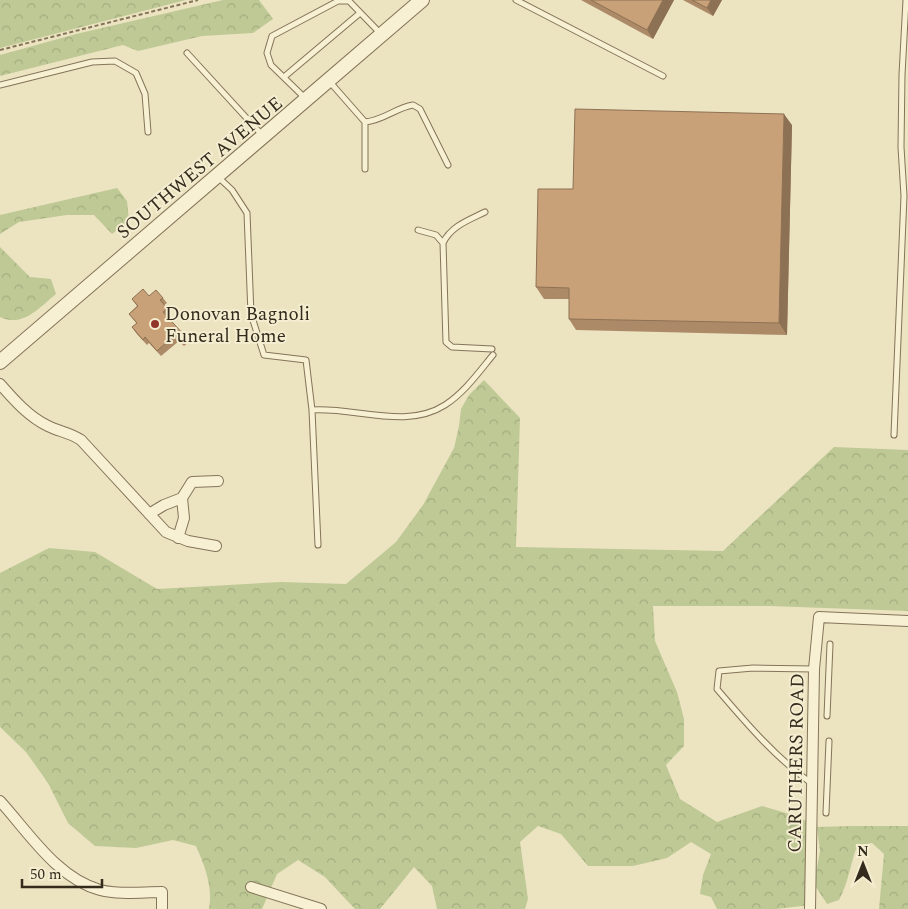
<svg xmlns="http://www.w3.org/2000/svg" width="908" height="909" viewBox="0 0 908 909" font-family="Spectral,serif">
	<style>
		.forest { fill: url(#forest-crowns) }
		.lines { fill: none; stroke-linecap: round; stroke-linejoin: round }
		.service-casing { stroke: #847459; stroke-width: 7 }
		.minor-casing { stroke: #847459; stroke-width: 12 }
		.tertiary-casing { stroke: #847459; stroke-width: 16 }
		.path { stroke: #847459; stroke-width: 2; stroke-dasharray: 4 2.5; stroke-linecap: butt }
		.service { stroke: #f7f0d3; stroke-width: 5 }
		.minor { stroke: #f7f0d3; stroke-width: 10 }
		.tertiary { stroke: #f7f0d3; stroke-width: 14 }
		.wall { fill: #ad8a67 }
		.shaded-wall { fill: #8d7154 }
		.building { fill: #c9a178; stroke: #8d7154 }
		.poi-dot { fill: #91352b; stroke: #f4edd0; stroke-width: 2 }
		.labels { text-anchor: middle; stroke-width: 4; stroke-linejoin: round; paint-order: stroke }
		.street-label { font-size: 19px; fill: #352b1d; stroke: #f4edd0 }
		.poi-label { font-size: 19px; fill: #352b1d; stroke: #f4edd0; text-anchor: start }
	</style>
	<defs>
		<pattern id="forest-crowns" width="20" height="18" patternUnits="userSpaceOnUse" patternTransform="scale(1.25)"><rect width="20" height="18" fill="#bec995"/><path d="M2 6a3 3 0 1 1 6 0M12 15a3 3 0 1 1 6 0" fill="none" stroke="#a4ad80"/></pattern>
	</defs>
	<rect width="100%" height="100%" fill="#ece3c1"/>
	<path class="forest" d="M0,0H186L0,48Z
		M223,0H259L273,19L253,33L202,36L138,51L123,45L0,76V55L76,34Z
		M117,188L127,201L129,221L112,234L94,215H67L19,222L0,234V215Z
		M0,247L30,277L51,279L56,294C40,307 23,328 0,317Z
		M484,380L520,418L516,547L723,551L834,447L908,450V611L770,606H653L655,641L677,692L684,719V746L666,765L680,799L717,822L762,806L793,815L811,823L810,905L776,909H717L711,897L700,894L703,875L711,854L691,842L667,858L633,866H588L561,834L538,826L520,842L528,899L525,909H437L432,886L414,867L380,909H355L325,877L298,860L277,874L262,909H209C213,887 205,866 196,846L173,840L136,848L95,846L68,823L48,783L26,752L0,727V573L49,548L95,552L157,589L281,582L346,584L396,542L423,505L454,448L459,426L461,409L469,395Z
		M854,826H908V909H879L884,854L872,843L857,846C850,865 849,881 839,900L827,904L814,884L820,851L817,827Z"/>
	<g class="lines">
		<defs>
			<path id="service" d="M516,0L663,76
				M187,53L263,136
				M284,77L360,13
				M329,81L365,122V169
				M0,85L92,62L115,61L136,73L145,94L148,132
				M306,99L271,65L267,53L272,36L338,1H349L380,33
				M365,122C385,120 395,108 413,105L420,109L448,165
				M217,176L232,190L247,213L251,314L264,355L306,360L312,410L318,545
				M418,230L436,235L443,243L446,342L452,347L492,349
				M443,243C451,226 469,220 485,212
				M312,410C356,407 406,430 445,405C464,393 479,372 493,355
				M894,435L904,196L901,147L902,75L906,0
				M827,716L830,644
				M811,783C775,757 746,723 717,689L719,671L753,668L814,669
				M826,813L829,741"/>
			<path id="minor" d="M0,384C14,400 29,417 48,426C60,432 69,432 81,440L166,532L188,541L216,546
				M149,514L164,505L182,498L192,482L218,481
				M178,538L184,518L182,498
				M0,801C29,833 57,878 100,890C120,895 142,892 162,892V909
				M251,887L321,909
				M810,909L814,669L819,617L908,621"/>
			<path id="tertiary" d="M0,362L422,0"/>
		</defs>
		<use href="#service" class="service-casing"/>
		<use href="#minor" class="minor-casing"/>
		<use href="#tertiary" class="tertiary-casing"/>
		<path class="path" d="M0,50L198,0"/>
		<use href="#service" class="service"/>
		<use href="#minor" class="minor"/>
		<use href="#tertiary" class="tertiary"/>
	</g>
	<path class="wall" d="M581,0H674L653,39Z
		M683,0H722L713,16Z
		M792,125L787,335L576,330L569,319V299H544L536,287L573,189Z
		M149,296L163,298L167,303L164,305L171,314L168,317L189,342L184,346L179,341L161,356L149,343L147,345L136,333L132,327L137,324L129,314L137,306L132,299Z"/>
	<path class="shaded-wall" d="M663,0H674L653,39L647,30Z
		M711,0H722L713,16L707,8Z
		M784,114L792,125L787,335L779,323Z"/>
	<path class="building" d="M591,0H663L647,30Z
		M692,0H711L707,8Z
		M575,109L784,114L779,323L569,319V288L536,287L538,189H573Z
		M143,289L149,296L156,290L163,298L160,300L167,308L163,312L185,336L180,341L175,335L157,351L145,337L143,340L132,327L137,323L129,314L138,306L132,299Z"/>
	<circle class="poi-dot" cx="155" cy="324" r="5"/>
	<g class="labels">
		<g class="street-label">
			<text transform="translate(199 167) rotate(-40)" y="7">SOUTHWEST AVENUE</text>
			<text transform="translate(795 763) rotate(-89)" y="7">CARUTHERS ROAD</text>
		</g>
		<g class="poi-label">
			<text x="165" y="320">Donovan Bagnoli<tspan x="165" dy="22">Funeral Home</tspan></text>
		</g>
	</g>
	<g transform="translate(863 864)" stroke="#f4edd0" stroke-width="4" paint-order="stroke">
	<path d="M0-4L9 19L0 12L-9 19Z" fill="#352b1d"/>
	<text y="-8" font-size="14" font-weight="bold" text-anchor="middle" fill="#352b1d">N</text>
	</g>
	<path d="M22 879v8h80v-8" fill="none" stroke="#352b1d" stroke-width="2.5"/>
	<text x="30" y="879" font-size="15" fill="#352b1d" stroke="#f4edd0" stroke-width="4" paint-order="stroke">50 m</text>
</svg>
